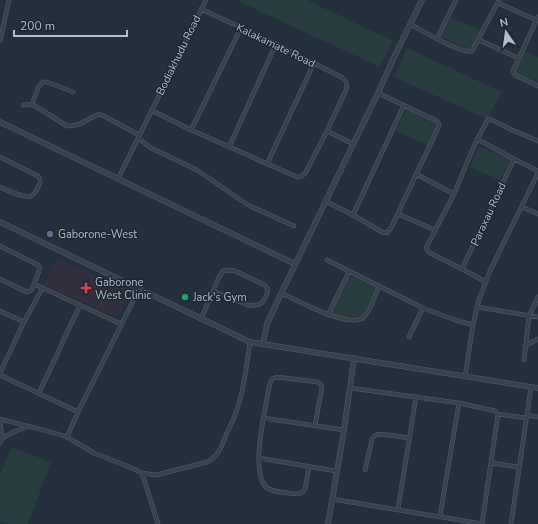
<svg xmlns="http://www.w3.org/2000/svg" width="538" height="524" viewBox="0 0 538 524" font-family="'Nunito Sans',sans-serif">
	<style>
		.medical { fill: #32303f }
		.green { fill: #263c3f }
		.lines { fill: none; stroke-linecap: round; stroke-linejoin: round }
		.minor-casing { stroke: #565f6c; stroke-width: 4.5 }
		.tertiary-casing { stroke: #565f6c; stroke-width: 5.5 }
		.minor { stroke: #38414e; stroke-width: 3.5 }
		.tertiary { stroke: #38414e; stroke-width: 4.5 }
		.service-dot { fill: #5c6f8a; stroke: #1d2633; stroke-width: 1.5 }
		.health-dot { fill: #e0444e; stroke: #1d2633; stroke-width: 1.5 }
		.leisure-dot { fill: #2e9e5b; stroke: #1d2633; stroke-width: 1.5 }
		.labels { text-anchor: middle; stroke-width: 3; stroke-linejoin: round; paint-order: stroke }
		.street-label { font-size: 11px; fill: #b4bcc9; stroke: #1d2633 }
		.poi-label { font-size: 11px; fill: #b4bcc9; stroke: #1d2633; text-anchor: start }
	</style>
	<rect width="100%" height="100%" fill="#242f3e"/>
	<path class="medical" d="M57,258L129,291L120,313L114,316L44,285Z"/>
	<path class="green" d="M236,0H307L393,41L380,67Z
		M451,17L481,31L473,50H470L441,37Z
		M407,48L502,92L487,119L394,77Z
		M524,51L538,57V83L516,73L515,70Z
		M406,109L436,123L435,128L428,145L396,131Z
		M481,147L510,160L500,180L470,167L478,148Z
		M350,277H354L377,287L371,299L365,313L357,317H343L331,313Z
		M11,447L51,462L28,524H9L0,521V476Z"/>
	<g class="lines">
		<defs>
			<path id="minor" d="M498,3L536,20
				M538,17L513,71L515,75L538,86
				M410,24C423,31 460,54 472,51L499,0
				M437,39L456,0
				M479,40L518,58
				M0,41L9,0
				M32,104L39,86L43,82H47L73,92
				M23,105L32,104L67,126C79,127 89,118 99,114L104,116L139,135
				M151,110L191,130L297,177H301L306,172L327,131L346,90C348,85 347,82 343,78L276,44L201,9
				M191,130L241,28
				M327,131L353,144
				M138,138L151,148L197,170L248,205L294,226
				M477,139L514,159L538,171
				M229,147L276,44
				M0,157L38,176C41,180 41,182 38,187C37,189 35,193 33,195C27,200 7,190 0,187
				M267,164L314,63
				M416,174L454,194
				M118,179L206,0
				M325,201L353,215L382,232L387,233L391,228L438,128L439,124L437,121L378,93
				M522,207L538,214
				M398,214L435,230
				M353,215L404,105
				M0,246L38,265L40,268C38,273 34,288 30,291C29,291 28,291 27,292L0,279
				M327,260L423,308L455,320L473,325
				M462,269L514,159
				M486,282L462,269L430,253L427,250L426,248L454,194L474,146L488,119H490L510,129L538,141
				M34,284L121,324
				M139,289L78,412L67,437L94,453L127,466L142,473L156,475L207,462C218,457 222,446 226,435C231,425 236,414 239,403C245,383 247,362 250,342
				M281,293C297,300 350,330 364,317C370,311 376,294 379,286
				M477,307L538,317
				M0,311L24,322
				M328,315L349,272
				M201,319L219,277L223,271L231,270L235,271L265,285L268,290C265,302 261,307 248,305L213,291
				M409,337L423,308
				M525,346L538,339
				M524,360L529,316L538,297
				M0,373L24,322L42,289
				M0,375L78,412
				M465,377L473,325L477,307L480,297L490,271L538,173
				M350,388L459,403L491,410L495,411L498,414L526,418
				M39,393L80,305
				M527,415L538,417
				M263,418L344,430
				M0,419C22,425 45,430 67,437
				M0,419L2,438L0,443
				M2,438L16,431L27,427
				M259,458L336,471
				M491,463L519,467
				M309,467L305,489C301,496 295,494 288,493C281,492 270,492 265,486C252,470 263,422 266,403C268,395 268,386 272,379L277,377L317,382L321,384L322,388L315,425
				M365,470L372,439C375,435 377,434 382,434L409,438
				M142,473L158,524
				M332,499L483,524
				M398,509L416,397
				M440,516L459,403
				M482,524L498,414
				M511,524L531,387"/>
			<path id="tertiary" d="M0,122L295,264
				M0,222L250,342L538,388
				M263,344L267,324L278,300L378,93L396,53L422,0
				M328,524L344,430L354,358"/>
		</defs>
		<use href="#minor" class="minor-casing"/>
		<use href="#tertiary" class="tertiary-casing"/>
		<use href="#minor" class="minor"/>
		<use href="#tertiary" class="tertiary"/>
	</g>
	<circle class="service-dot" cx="50" cy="234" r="4"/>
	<path class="health-dot" d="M84 282h4v4h4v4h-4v4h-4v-4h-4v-4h4z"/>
	<circle class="leisure-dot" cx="185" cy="297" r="4"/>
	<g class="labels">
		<g class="street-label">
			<text transform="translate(276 45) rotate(26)" y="4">Kalakamate Road</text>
			<text transform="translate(178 55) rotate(-64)" y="4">Bodiakhudu Road</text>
			<text transform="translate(488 214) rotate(-65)" y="4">Paraxau Road</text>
		</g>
		<g class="poi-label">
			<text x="58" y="238">Gaborone-West</text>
			<text x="95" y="286">Gaborone<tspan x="95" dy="13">West Clinic</tspan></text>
			<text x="193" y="301">Jack's Gym</text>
		</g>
	</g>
	<g transform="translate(506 32) rotate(347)" stroke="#1d2633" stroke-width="3" paint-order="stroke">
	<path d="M0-3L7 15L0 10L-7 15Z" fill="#b4bcc9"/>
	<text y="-6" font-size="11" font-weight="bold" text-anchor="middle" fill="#b4bcc9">N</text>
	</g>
	<path d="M14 30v6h113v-6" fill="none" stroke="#b4bcc9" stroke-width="2"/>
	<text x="20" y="30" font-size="12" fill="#b4bcc9" stroke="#1d2633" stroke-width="3" paint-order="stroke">200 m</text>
</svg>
